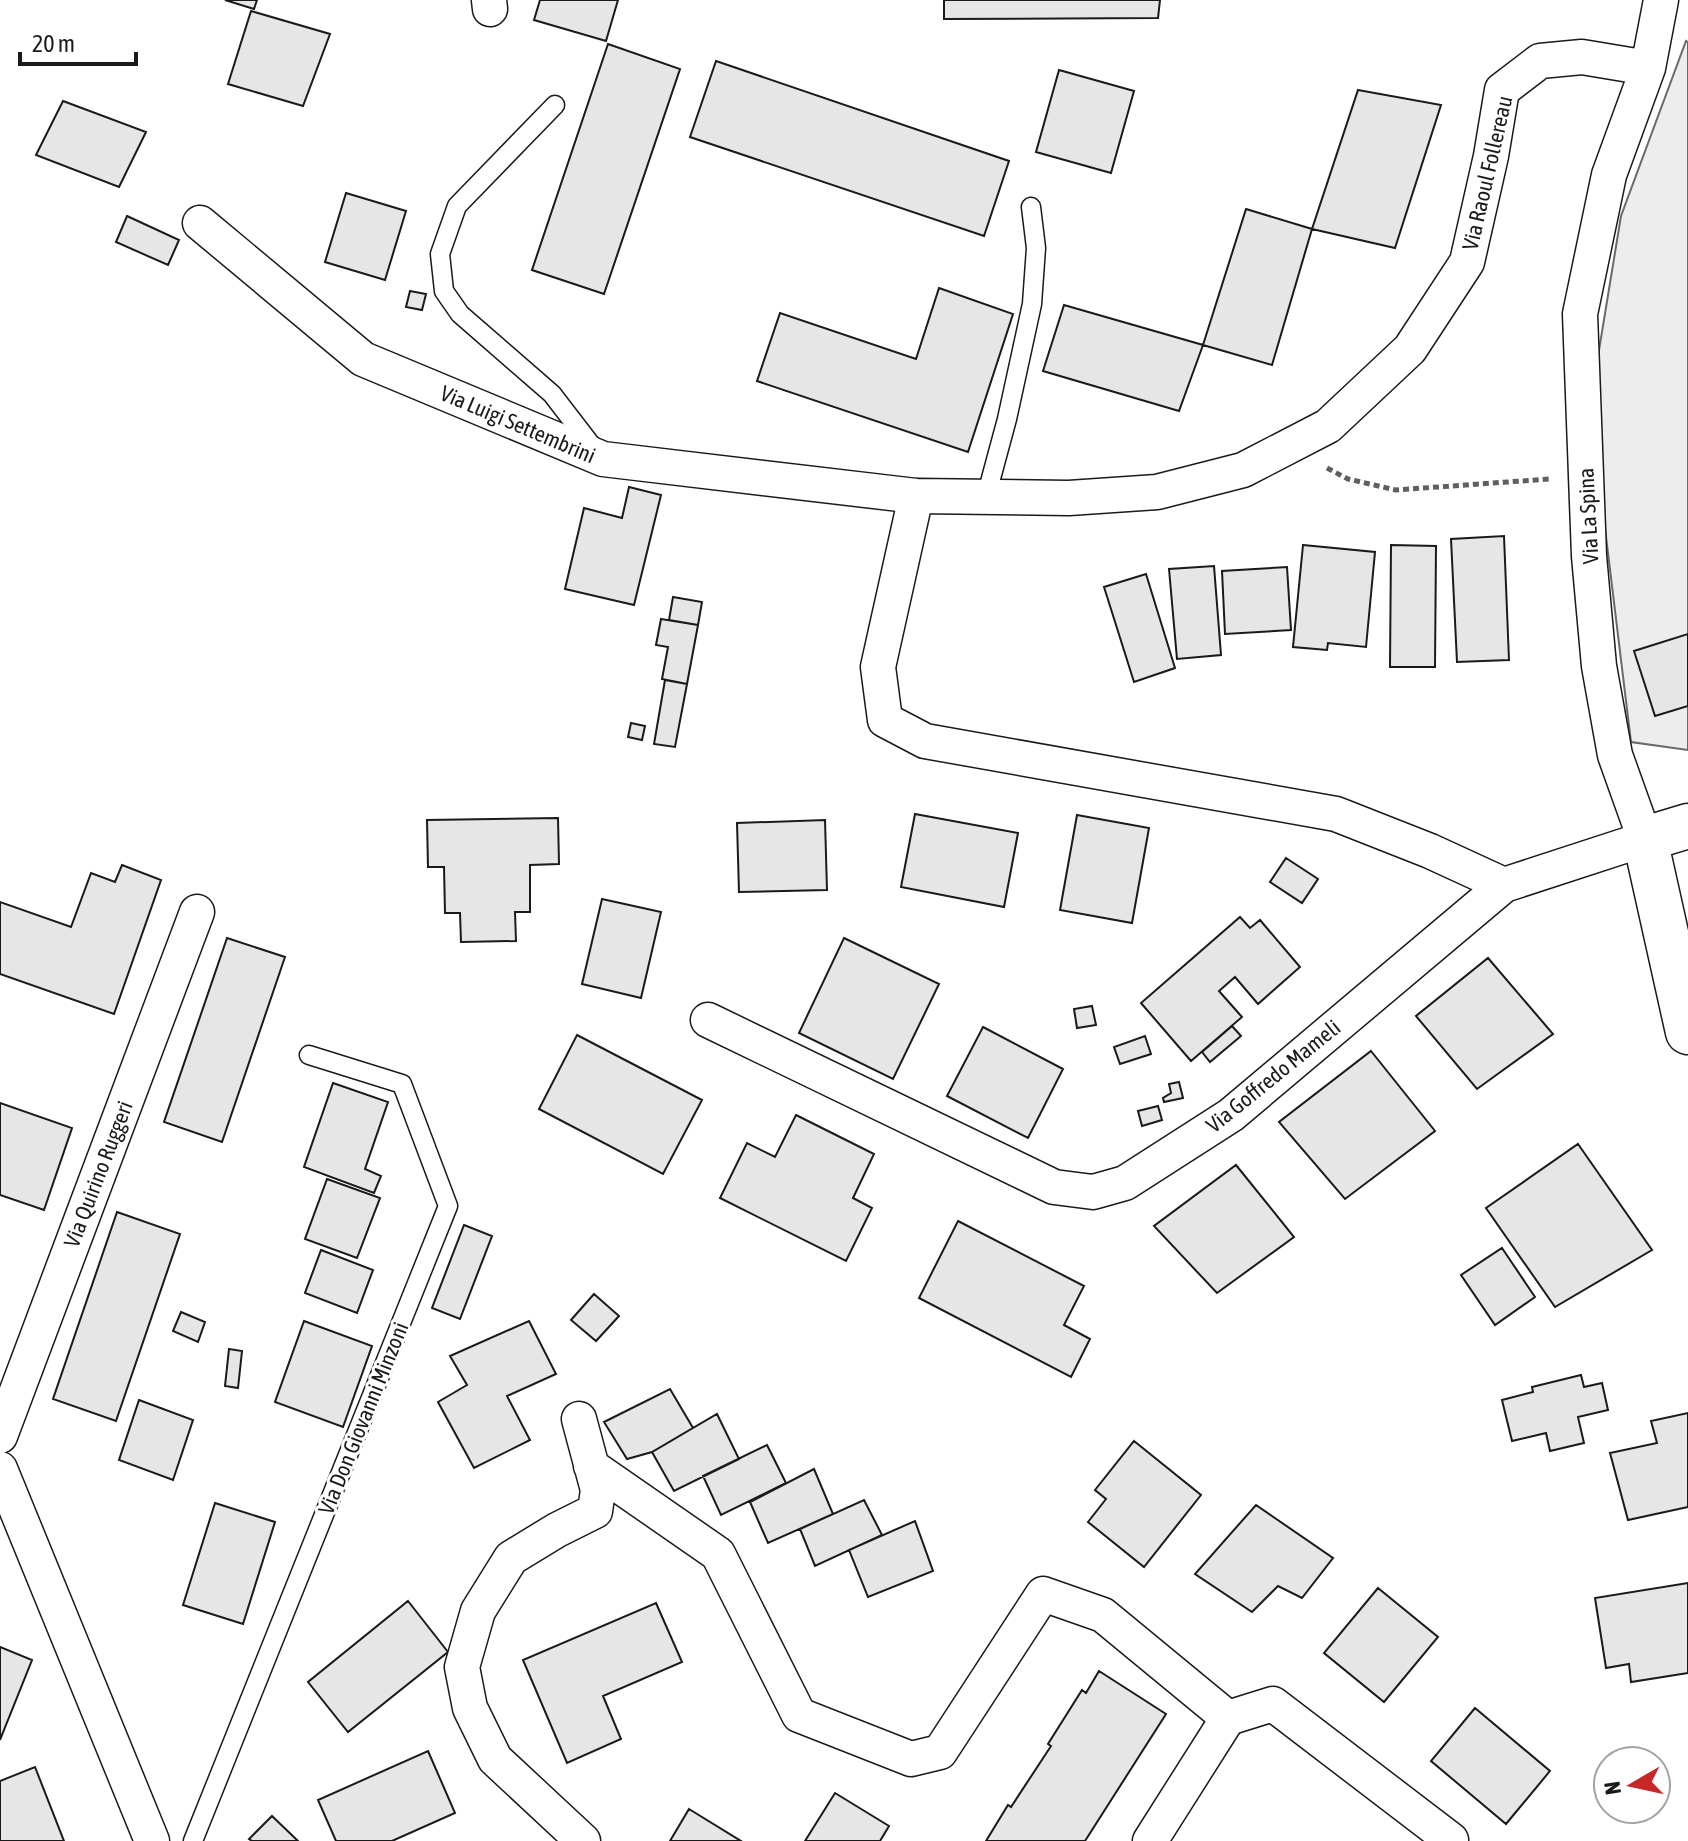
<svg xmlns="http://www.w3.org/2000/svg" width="1688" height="1841" viewBox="0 0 1688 1841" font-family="'Asap Condensed',sans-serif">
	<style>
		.built { fill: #ededed; stroke: #6a6a6a; stroke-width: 2 }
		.building { fill: #e6e6e6; stroke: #1a1a1a; stroke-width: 2 }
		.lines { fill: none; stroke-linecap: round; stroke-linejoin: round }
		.lane-casing { stroke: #1a1a1a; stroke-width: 21 }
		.street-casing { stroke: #1a1a1a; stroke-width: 37 }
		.secondary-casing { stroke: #1a1a1a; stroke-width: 47 }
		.path { stroke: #5f5f5f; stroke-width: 5; stroke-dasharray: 6 4; stroke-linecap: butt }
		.lane { stroke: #fff; stroke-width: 18 }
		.street { stroke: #fff; stroke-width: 34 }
		.secondary { stroke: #fff; stroke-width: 44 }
		.labels { text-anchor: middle; stroke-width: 6; stroke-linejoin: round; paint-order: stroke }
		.street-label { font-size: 22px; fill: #1a1a1a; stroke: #fff }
	</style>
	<rect width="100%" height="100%" fill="#fff"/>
	<path class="built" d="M1686,41L1688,42V750L1631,742L1590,405L1621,216Z"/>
	<path class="building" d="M225,0H257L254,9Z
		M540,0H618L606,41L534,20Z
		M944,0H1160L1158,18L944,19Z
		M251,11L330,34L303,106L228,84Z
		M608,44L680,69L604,294L532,270Z
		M716,61L1009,161L984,236L690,137Z
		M1059,70L1134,91L1111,173L1036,152Z
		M1358,90L1441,105L1395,248L1312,229Z
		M63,101L146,132L119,187L36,155Z
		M346,193L406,211L385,280L325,262Z
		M1246,209L1312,229L1272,365L1203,345Z
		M127,216L179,240L168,265L116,242Z
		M939,288L1013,314L968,452L757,381L780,313L916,359Z
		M410,291L426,294L422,310L406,307Z
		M1064,305L1203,345L1179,411L1043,371Z
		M629,487L661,495L634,605L565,589L584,508L622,518Z
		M1504,536L1509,660L1457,662L1451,539Z
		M1303,545L1375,552L1366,647L1328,643L1327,650L1293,647Z
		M1391,545L1436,546L1435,667H1390Z
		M1214,566L1221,655L1177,659L1169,569Z
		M1287,567L1291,630L1225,634L1222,571Z
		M1146,574L1175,668L1134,682L1104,587Z
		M673,597L702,602L698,625L669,620Z
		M661,619L698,625L687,684L662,679L668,647L656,645Z
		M1688,634V706L1655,716L1634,651Z
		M665,680L687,684L675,747L654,744Z
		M631,723L645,726L642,740L628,737Z
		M915,814L1018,833L1004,907L901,887Z
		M1077,815L1149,828L1132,923L1060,910Z
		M558,818L559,864L530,865V912H515L516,941L461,942L460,913H445L444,867H428L427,820Z
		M825,820L827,890L739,892L737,823Z
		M1286,858L1318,879L1302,903L1270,882Z
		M122,865L161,880L114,1014L0,974V902L71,927L91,873L115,882Z
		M602,899L661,912L641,998L582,984Z
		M1240,917L1250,928L1260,920L1300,967L1258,1004L1235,977L1219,991L1242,1017L1191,1061L1141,1003Z
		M227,938L285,957L222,1142L164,1122Z
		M844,938L939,984L893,1079L799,1033Z
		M1488,958L1553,1034L1477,1089L1416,1016Z
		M1092,1006L1096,1025L1077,1028L1074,1009Z
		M1232,1026L1241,1036L1210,1062L1202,1052Z
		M983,1027L1063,1069L1028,1138L947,1096Z
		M577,1035L702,1100L663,1174L539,1109Z
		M1145,1036L1151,1054L1120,1064L1114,1047Z
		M1371,1051L1435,1131L1345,1199L1279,1122Z
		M1179,1082L1183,1098L1164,1102L1163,1098L1171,1093L1169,1084Z
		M333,1083L388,1102L365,1169L381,1176L374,1193L304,1167Z
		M0,1103L72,1128L44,1210L0,1195Z
		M1158,1106L1162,1120L1142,1126L1138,1111Z
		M796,1115L874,1154L853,1198L872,1208L846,1261L720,1198L747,1143L775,1157Z
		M1578,1144L1652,1250L1555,1307L1486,1208Z
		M1236,1165L1294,1237L1217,1293L1154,1226Z
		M327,1179L380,1198L357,1258L305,1239Z
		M117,1212L180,1234L116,1421L53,1399Z
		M958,1221L1084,1286L1064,1325L1090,1339L1071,1377L919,1298Z
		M464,1225L492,1236L460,1319L432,1308Z
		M1502,1248L1535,1297L1495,1325L1461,1275Z
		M321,1250L373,1270L357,1313L305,1293Z
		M594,1294L619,1316L596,1341L571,1320Z
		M181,1312L205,1322L198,1342L173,1331Z
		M304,1321L372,1346L343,1427L275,1402Z
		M529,1321L556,1374L507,1396L530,1440L474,1468L438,1402L467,1385L450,1356Z
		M229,1349L242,1351L238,1388L225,1386Z
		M1581,1375L1584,1387L1602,1383L1608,1410L1578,1417L1584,1443L1550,1451L1546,1433L1512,1441L1502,1400L1533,1392L1532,1387Z
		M670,1389L693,1428L652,1452L627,1459L604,1422Z
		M139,1400L193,1420L173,1480L119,1460Z
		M1688,1413V1507L1628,1520L1610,1453L1657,1443L1651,1421Z
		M717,1414L739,1459L674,1491L652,1452Z
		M1134,1441L1201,1495L1144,1567L1088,1522L1106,1499L1095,1490Z
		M767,1445L786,1483L721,1515L703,1476Z
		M814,1469L833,1514L768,1543L750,1502Z
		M864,1500L882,1535L815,1566L800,1529Z
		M215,1503L275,1522L243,1624L183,1605Z
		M1256,1505L1333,1558L1302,1598L1278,1586L1252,1612L1195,1574Z
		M915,1521L933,1571L868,1597L849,1550Z
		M1688,1583V1673L1631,1682L1629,1664L1606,1668L1595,1598Z
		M1378,1588L1438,1637L1384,1702L1324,1653Z
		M408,1601L448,1652L348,1732L308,1682Z
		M656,1603L682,1662L603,1696L621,1739L567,1763L523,1660Z
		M0,1647L32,1660L0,1740Z
		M1099,1671L1166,1714L1085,1841H986L1008,1805L1011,1807L1051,1746L1048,1744L1082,1690L1086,1693Z
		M1475,1708L1550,1771L1506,1824L1431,1761Z
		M428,1751L455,1813L392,1841H336L318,1800Z
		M35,1767L64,1841H0V1781Z
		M835,1793L889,1826L880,1841H805Z
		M689,1809L741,1841H670Z
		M272,1816L298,1841H252L249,1839Z"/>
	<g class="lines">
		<defs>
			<path id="lane" d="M555,105L457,206L440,254L444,291L460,314L552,394L595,450
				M986,497L1007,419L1032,304L1036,248L1031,207
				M193,1841L448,1206L402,1084L309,1055"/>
			<path id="street" d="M489,0L490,9
				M200,223L363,359L603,459L916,496L1069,498L1157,492L1243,470L1328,426L1410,349L1467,262L1491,156L1502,90L1540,61L1582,57L1648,68
				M916,496L878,667L885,720L925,741L1336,814L1430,851L1504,885
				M708,1020L1054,1187L1093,1192L1125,1183L1231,1115L1504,885L1645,839L1615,755L1599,666L1589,556L1580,314L1609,175L1648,68L1661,0
				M579,1419L598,1490L595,1511L557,1530L511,1558L478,1611L462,1667L470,1708L495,1759L583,1841
				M0,1436L197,912
				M591,1466L718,1554L799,1715L911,1759L940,1752L1043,1594L1103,1615L1228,1718
				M0,1469L152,1841
				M1150,1841L1228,1718L1273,1704L1451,1840"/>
			<path id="secondary" d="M1688,826L1645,839L1688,1032"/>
		</defs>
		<use href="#lane" class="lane-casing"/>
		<use href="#street" class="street-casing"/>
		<use href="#secondary" class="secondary-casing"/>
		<path class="path" d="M1327,468L1348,479L1396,490L1549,479"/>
		<use href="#lane" class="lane"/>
		<use href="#street" class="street"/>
		<use href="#secondary" class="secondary"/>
	</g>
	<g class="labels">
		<g class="street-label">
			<text transform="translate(1487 173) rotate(-77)" y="8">Via Raoul Follereau</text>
			<text transform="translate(518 424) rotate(23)" y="8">Via Luigi Settembrini</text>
			<text transform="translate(1588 516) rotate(-93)" y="8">Via La Spina</text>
			<text transform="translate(1273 1076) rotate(-39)" y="8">Via Goffredo Mameli</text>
			<text transform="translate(98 1174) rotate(-69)" y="8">Via Quirino Ruggeri</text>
			<text transform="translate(363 1418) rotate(-68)" y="8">Via Don Giovanni Minzoni</text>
		</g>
	</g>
	<g transform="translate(1632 1785) rotate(261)"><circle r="38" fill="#ffffff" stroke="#a3a3a3" stroke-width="2"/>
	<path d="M0-6L14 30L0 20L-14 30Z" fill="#c62828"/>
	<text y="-12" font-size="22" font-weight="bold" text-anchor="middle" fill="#1a1a1a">N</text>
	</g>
	<path d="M20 52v12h116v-12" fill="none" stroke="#1a1a1a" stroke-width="4"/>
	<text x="32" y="52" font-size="24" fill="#1a1a1a" stroke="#ffffff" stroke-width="6" paint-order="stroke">20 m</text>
</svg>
